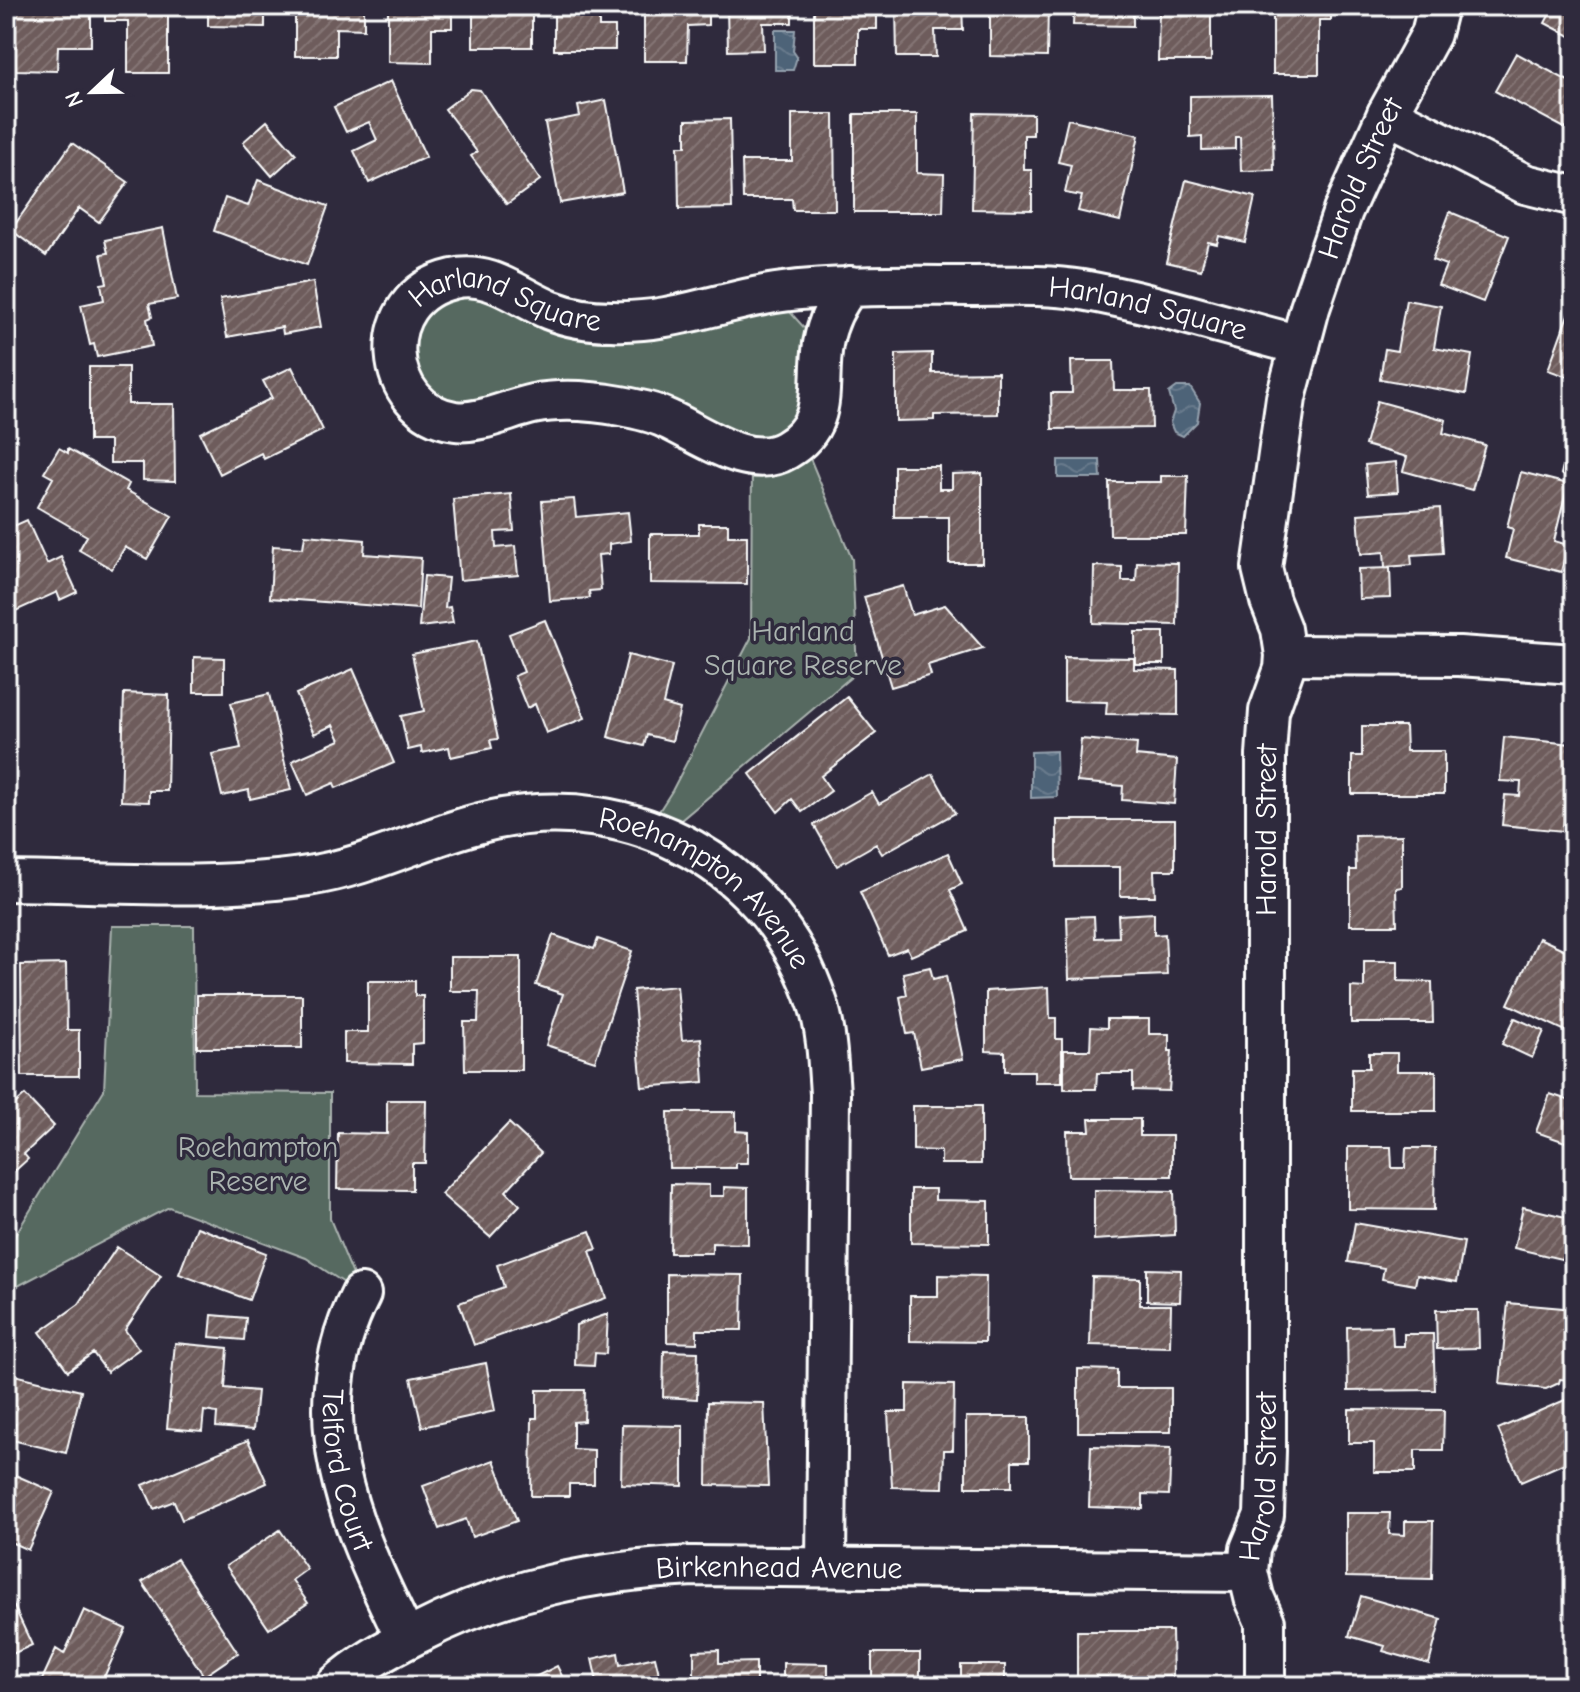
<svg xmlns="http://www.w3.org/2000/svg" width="1580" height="1692" viewBox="0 0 1580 1692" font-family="'Comic Neue',sans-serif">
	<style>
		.park { fill: #576961; stroke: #abb4b0; stroke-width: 2 }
		.water { fill: url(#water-waves); stroke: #94a1ae; stroke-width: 2 }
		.building { fill: url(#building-hatch); stroke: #fff; stroke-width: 2 }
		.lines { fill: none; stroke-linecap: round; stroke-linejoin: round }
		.minor-casing { stroke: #fff; stroke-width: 44 }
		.minor { stroke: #2f2a3d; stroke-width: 38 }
		.labels { text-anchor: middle; stroke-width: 7; stroke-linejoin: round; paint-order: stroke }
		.street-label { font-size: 30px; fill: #fff; stroke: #2f2a3d }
		.park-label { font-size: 30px; fill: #abb4b0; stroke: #2f2a3d }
	</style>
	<defs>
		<pattern id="water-waves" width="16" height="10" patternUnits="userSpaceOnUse" patternTransform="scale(2)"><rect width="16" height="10" fill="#4d6378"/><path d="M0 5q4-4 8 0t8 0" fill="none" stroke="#687a8c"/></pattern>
		<pattern id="building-hatch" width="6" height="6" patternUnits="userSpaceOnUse" patternTransform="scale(2)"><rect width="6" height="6" fill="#6e5c5b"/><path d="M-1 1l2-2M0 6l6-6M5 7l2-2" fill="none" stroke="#847474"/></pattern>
	</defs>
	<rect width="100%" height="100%" fill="#2f2a3d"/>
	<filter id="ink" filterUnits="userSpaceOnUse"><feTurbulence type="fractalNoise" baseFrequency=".0125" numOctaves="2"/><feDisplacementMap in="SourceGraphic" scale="16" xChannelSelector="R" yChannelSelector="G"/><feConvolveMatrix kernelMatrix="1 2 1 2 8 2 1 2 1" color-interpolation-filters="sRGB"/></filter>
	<g filter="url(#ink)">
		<path class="park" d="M435,285L553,311L773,293L809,333L802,439L852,559L857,672L662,836L647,830L672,791L751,638L752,456L666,418L421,403L401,319Z
			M112,926H194L195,1092L330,1093V1219L361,1294L306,1258L169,1207L16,1287H6V1250L104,1090Z"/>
		<path class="water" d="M775,30H795L793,51L797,57L793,70H775Z
			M1177,387H1190L1200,403L1197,422L1183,436L1174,432L1170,423L1174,411L1169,393Z
			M1058,460H1100L1101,478H1058Z
			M1056,751L1057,797L1031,798V752Z"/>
		<path class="building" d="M15,6H91V46H58L57,71L15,70Z
			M105,6H168V73H128V21H105Z
			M208,6H265V27L208,26Z
			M295,6H364V29L336,28V56H295Z
			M388,6H452V28H432V63L388,62Z
			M488,6H532V47H473V8Z
			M554,6H623V11H599V27H615V50H554Z
			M644,6H708V25L688,26L687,61H644Z
			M727,6H792V23H763L764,50L728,51Z
			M814,6H877V29H858V63H814Z
			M896,6H962L963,30H935L936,57H897Z
			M1004,6H1048L1047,57L990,56V13H1004Z
			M1074,6H1133V26L1073,25Z
			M1159,6H1217L1211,7V61H1158Z
			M1273,6H1331V20H1319V74H1273Z
			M1554,6H1574V38L1545,23Z
			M1516,53L1574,84V133L1495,91Z
			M391,81L426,157L369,183L354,151L377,140L369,122L346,132L334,107Z
			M471,89L480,90L540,180L507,204L471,156L477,152L445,109Z
			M1272,95L1274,170L1241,171L1240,137H1235V149L1202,150V136L1190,137V96Z
			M606,100L623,192L560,203L545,123L580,116L578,106Z
			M974,113L1033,114V135H1024V170H1032V210L972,209Z
			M792,114H834L835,210H793L792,199H743L742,161H792Z
			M854,114H917V173L944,174L943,212H854Z
			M730,119L732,208L679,209L678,146H686V120Z
			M1068,119L1139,135L1120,221L1078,211L1082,196L1065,193L1071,165L1058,162Z
			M267,121L296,154L272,176L243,142Z
			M72,143L128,182L99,222L79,208L46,256L11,230Z
			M258,180L328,206L307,265L214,231L225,198L248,206Z
			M1186,180L1255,197L1245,242L1219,236L1217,244L1208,242L1201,270L1166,262Z
			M1450,212L1509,236L1483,302L1438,285L1446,265L1432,260Z
			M163,228L177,299L149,304L152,317L147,319L152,346L97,357L94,344L90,345L81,305L104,300L101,284L107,283L101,254L108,253L105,240Z
			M313,282L321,327L283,334L282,327L227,337L220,299Z
			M1574,298V379L1548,370Z
			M1406,300L1441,306L1434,348L1472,355L1466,394L1380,379L1385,349L1397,351Z
			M932,353V373L998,372V414L934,415V420L896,421V354Z
			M1071,361H1113L1114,390H1151L1152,428L1052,429L1051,393H1072Z
			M89,367H128V404H174L175,481L143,480V463H110V441H89Z
			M292,367L323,430L264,459L261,453L220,474L200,433L272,398L263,381Z
			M1377,401L1446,420L1443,433L1485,445L1472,490L1403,471L1407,457L1365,445Z
			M1571,434H1574V478L1561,474Z
			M59,448L68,453V449L129,484L126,490L172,516L147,559L125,547L112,569L79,550L87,536L37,507L53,478L44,473Z
			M1396,462L1398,492L1368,494L1365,465Z
			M894,466H939V489H952V474L982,473V563H949V517H894Z
			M1521,472L1568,484L1554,541L1568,545L1561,572L1506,558L1513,529L1507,527Z
			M1161,476H1188L1186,535H1110L1109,482H1161Z
			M511,494L514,531L495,532L496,548L515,546L518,575L460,580L453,499Z
			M574,499L576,517L628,512L631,541L609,544V554L598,555L601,590L589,591L590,598L550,601L542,501Z
			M1440,508L1443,553L1411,555L1412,565L1385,567L1384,552L1361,554L1358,514Z
			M6,509L14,526L27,520L47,564L61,557L77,592L60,600L57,592L9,614L6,607Z
			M699,524H728V536H747V584L650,583V534H699Z
			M305,535L365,540L364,554L421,558L418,609L270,598L273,546L303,548Z
			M1137,562L1178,563L1177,625L1093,623L1094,566L1122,567V581H1136Z
			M1390,568L1391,598L1359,599L1358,569Z
			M424,576L448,578L445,608L450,607L453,623L419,627Z
			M903,586L912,615L945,605L983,648L928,665L931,675L891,687L864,597Z
			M545,620L585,718L546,733L535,704L527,708L514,676L524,672L509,634Z
			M1135,632H1164V664H1135Z
			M477,641L498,739L490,740L492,748L451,757L449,747L422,753L421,747L408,750L401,716L424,711L412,654Z
			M628,655L672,666L663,704L680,709L672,741L647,735L644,746L608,737Z
			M194,657L224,658V692H194Z
			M1064,657L1134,658V669L1178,670V715L1106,714L1107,702L1064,701Z
			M353,669L394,763L336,788L334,783L307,795L292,761L340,740L333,725L314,734L296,694Z
			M124,693L169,695L167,791H149V802L121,801Z
			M269,694L291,790L250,799L249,790L222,796L212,754L241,748L231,703Z
			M847,697L876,733L821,776L831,791L802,812L792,799L778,812L750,774Z
			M6,711H12V786H6Z
			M1362,726H1405L1406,751H1444V794H1352V756H1362Z
			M1504,737L1571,744L1563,831L1502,825L1505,795L1520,796L1521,782L1500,781Z
			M1081,739L1137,744L1136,756L1177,760L1174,804L1122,800L1123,786L1077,782Z
			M933,774L955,813L882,854L876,844L837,866L814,825L872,792L879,804Z
			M1057,820H1175V870H1154L1155,896H1120V867H1057Z
			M1402,835V887L1396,888L1397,925H1350V870H1356L1355,836Z
			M948,853L962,884L950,890L968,931L911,956L907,948L888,955L860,892Z
			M1154,913V935L1165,934L1167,975L1069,979L1067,917L1094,916L1095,938L1119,937L1118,915Z
			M553,935L594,949L598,939L632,951L595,1061L546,1045L563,994L536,985Z
			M1539,938L1574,954V1035L1508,1004Z
			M450,957H521V1070H465L464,1022H478L479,991H450Z
			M1364,961H1398V981L1432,982L1433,1023H1351V987L1364,988Z
			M66,964L67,1030H79V1076H22L21,965Z
			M930,967L933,979L946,976L963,1059L921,1067L914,1033L907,1034L900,997L907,995L903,973Z
			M368,981H415V996H423V1043L412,1044V1064L344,1063V1032H368Z
			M677,986L682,1040L701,1038L704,1082L642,1087L633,990Z
			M1049,987L1050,1018H1056V1039H1062V1082H1034V1071H1005V1052L986,1051V991Z
			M197,995H302V1048H197Z
			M1515,1018L1544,1031L1532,1058L1502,1044Z
			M1107,1019H1149V1034H1169V1051H1172L1169,1091L1133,1090V1073H1097L1096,1089H1064V1050H1090L1091,1027L1107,1028Z
			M1369,1053H1397V1071H1436V1111H1352V1068H1369Z
			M1550,1094L1574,1102V1145L1536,1132Z
			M25,1095L54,1126L24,1154L28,1159L6,1179V1112Z
			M387,1100H426L425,1163H412V1190L337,1189L338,1133L387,1134Z
			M913,1106H981V1164H941V1151L913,1150Z
			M668,1112H736V1131L748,1132V1163H736V1168H669Z
			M1089,1119H1140V1136H1172V1176H1068L1067,1131H1090Z
			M509,1123L541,1153L506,1191L520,1205L490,1237L441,1194Z
			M1348,1147H1391L1392,1168H1405L1406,1148H1435L1434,1210L1348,1209Z
			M671,1184L709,1185V1196H724V1187L748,1188V1244L712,1243V1253H670Z
			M911,1189H935V1200L989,1201V1244L911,1243Z
			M1094,1190L1174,1191L1175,1235L1094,1240Z
			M1523,1207L1574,1219V1262L1514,1248Z
			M1355,1223L1464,1242L1457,1282L1417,1275L1415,1285L1382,1279L1384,1268L1348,1262Z
			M197,1227L266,1253L249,1300L179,1274Z
			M590,1231L597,1249L590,1251L606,1298L474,1345L459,1303L504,1287L497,1265Z
			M117,1247L161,1276L125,1330L139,1349L107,1372L93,1353L68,1371L40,1332L79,1304Z
			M1147,1269L1181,1270L1180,1302L1147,1301Z
			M667,1274L743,1275L742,1330H697V1343L667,1342Z
			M938,1275L986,1276L985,1342L910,1341V1296H938Z
			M1092,1277L1140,1278V1305H1171L1170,1347L1090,1345Z
			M1508,1303L1574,1309L1568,1380L1560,1379L1559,1383L1546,1389L1500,1384Z
			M1436,1310H1478L1479,1348L1437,1349Z
			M608,1314L606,1354L595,1353L594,1366L575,1365L576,1325Z
			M212,1315L246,1318L244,1340L210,1337Z
			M1392,1326L1393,1346H1404V1334H1433L1435,1390L1348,1391L1347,1327Z
			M175,1343L228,1348L225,1388L257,1391L253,1430L216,1427L217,1413L204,1411L202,1431L167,1428Z
			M664,1351L698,1352L697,1399L663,1397Z
			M486,1363L495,1411L422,1427L411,1378Z
			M1078,1369L1117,1370V1388H1171V1432H1078Z
			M6,1373L81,1391L66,1453L12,1440L15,1424L6,1422Z
			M907,1384L954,1385L953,1450H944L943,1488L892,1487L888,1412H907Z
			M537,1390H585L584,1421L573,1422V1449L594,1450V1484H569V1496H531L532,1418H537Z
			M1574,1396V1459L1521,1482L1498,1429Z
			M708,1402L764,1403L768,1486L707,1485Z
			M1349,1409L1444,1410L1443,1450H1415V1472H1374V1443H1349Z
			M966,1417H1029V1461H1012V1487H966Z
			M622,1425L683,1426V1486L621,1484Z
			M248,1440L267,1483L182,1520L174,1501L154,1509L143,1485Z
			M1091,1446L1171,1448L1169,1495L1143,1494V1509L1089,1507Z
			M494,1460L517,1521L472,1537L466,1519L439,1529L423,1486Z
			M6,1471L54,1492L28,1550L6,1540Z
			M1346,1513H1390L1389,1534L1405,1535V1521H1433L1432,1579L1346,1577Z
			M280,1530L307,1569L292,1580L308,1603L269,1629L226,1566Z
			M177,1559L238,1653L204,1676L142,1582Z
			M6,1589L32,1645L6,1657Z
			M1361,1596L1441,1619L1429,1664L1383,1651L1385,1646L1349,1636Z
			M84,1610L126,1629L100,1686L40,1684L56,1649L64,1654Z
			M1077,1631H1172L1173,1677H1149V1686H1107V1677H1077Z
			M719,1650V1663L756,1662V1686H694V1651Z
			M1574,1650V1686H1561Z
			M618,1653L620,1665L655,1657L662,1686H598L592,1659Z
			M872,1653H920V1681H936V1686H872Z
			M783,1663L828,1664V1686H783Z
			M961,1665H1005V1686H961Z
			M557,1666L567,1686H505L523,1677L525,1682Z
			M1461,1679V1686H1346V1681Z"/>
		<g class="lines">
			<defs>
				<g id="minor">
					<path d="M1387,114L1525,184L1574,196"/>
					<path id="s1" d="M850,286C836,303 827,322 823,344C816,386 831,424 786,450C749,472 701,434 667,419C653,412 637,409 621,406C593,401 562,398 533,404C509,409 480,424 455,421C383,412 369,298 453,279C489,270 518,297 550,310C570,318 591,321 612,321C662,323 706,307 754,297C785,290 818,288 850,287C890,285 930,286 970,286C1007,286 1046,284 1082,290C1156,303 1228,327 1300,345"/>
					<path d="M1285,655L1459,656L1574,664"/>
					<path id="s2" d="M6,881C105,882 209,891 308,876C374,866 429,834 493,820C634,790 773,866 818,1004C827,1032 828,1065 830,1094L826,1567"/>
					<path id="s3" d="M361,1294C299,1414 351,1528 406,1639"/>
					<path id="s4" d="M335,1686C359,1664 389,1648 417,1634C506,1588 594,1571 693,1566L1248,1572"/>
					<path id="s5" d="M1265,1686V1622L1254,1597L1248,1572L1250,1549L1264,1515L1266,1451V755L1269,711L1284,669L1285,655L1281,629L1270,601L1262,568L1286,398L1310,308L1343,211L1387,114L1431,34L1438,6"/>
				</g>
			</defs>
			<use href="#minor" class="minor-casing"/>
			<use href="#minor" class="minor"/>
		</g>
	</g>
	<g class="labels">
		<g class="street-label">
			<text dy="10" stroke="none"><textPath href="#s5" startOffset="1534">Harold Street</textPath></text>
			<text dy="10" stroke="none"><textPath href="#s1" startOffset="1438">Harland Square</textPath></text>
			<text dy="10" stroke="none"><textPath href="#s1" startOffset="784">Harland Square</textPath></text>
			<text dy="10" stroke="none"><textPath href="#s5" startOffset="862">Harold Street</textPath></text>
			<text dy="10" stroke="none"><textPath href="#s2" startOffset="734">Roehampton Avenue</textPath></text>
			<text dy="10" stroke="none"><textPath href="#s3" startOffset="182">Telford Court</textPath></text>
			<text dy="10" stroke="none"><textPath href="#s5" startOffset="214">Harold Street</textPath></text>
			<text dy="10" stroke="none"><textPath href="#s4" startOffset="470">Birkenhead Avenue</textPath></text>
		</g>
		<g class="park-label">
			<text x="803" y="641">Harland<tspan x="803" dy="34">Square Reserve</tspan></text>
			<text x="258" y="1157">Roehampton<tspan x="258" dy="34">Reserve</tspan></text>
		</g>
	</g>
	<rect width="1580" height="1692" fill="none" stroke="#2f2a3d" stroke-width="32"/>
	<rect x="16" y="16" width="1548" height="1660" fill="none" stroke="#fff" stroke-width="3" filter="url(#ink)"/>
	<g transform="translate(92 92) rotate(248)" stroke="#2f2a3d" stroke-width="6" paint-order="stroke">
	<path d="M0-6L14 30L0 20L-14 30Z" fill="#ffffff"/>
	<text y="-12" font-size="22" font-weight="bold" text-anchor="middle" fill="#ffffff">N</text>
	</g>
</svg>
